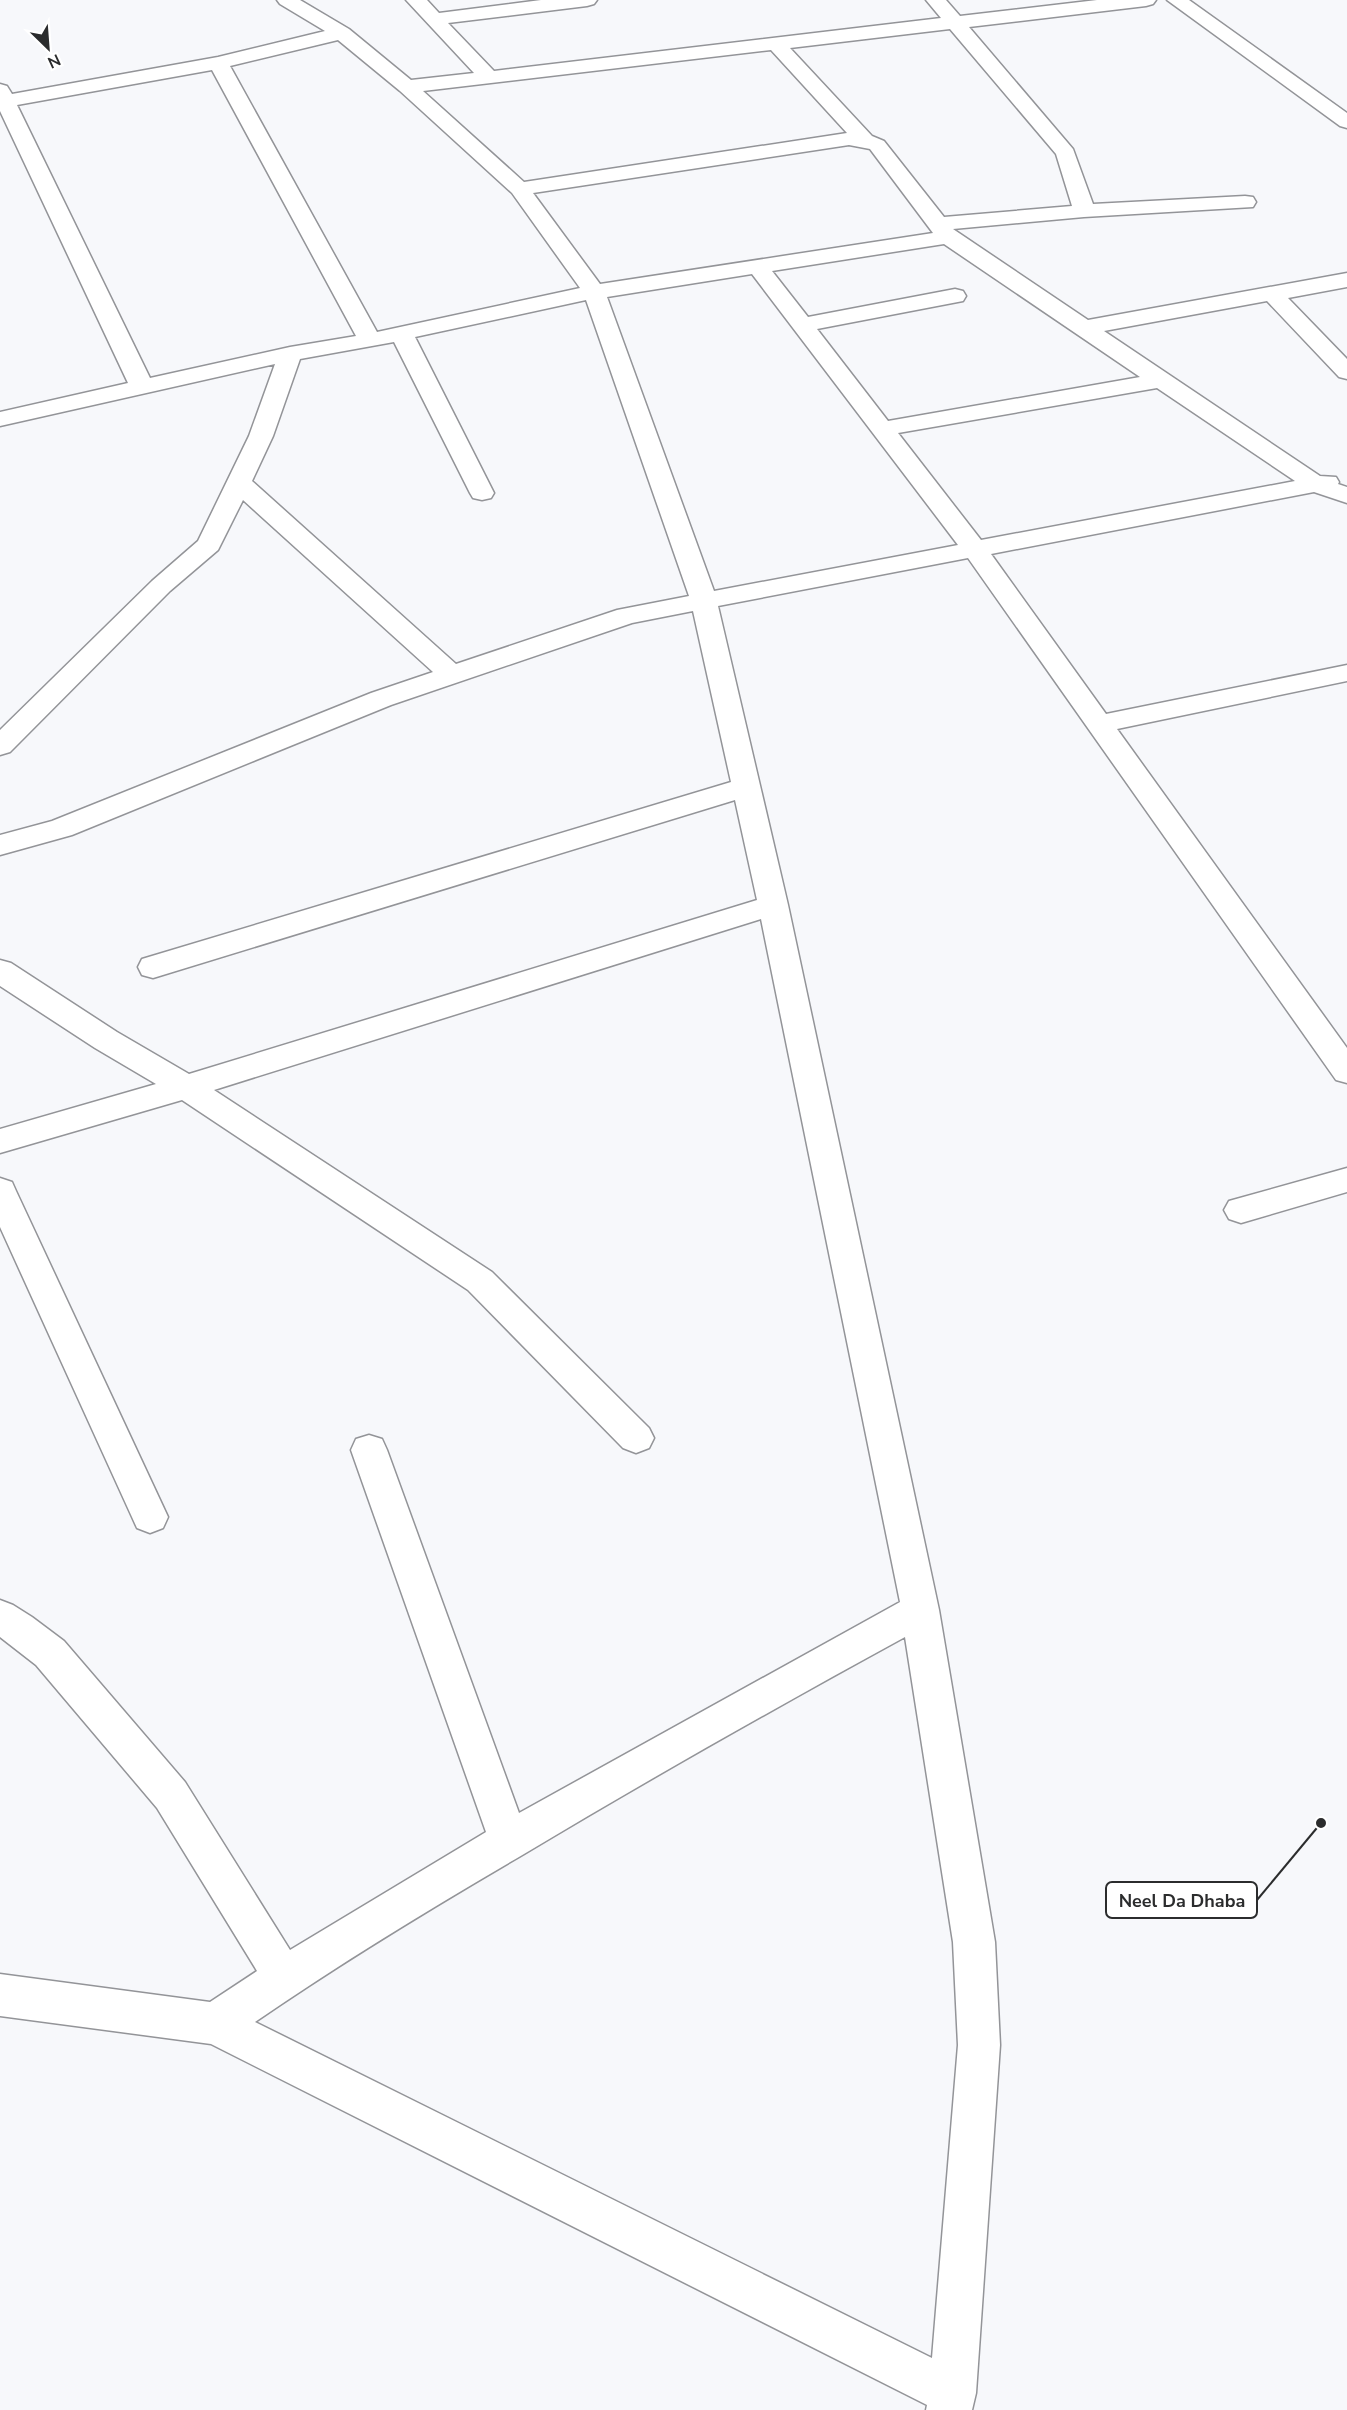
<svg xmlns="http://www.w3.org/2000/svg" width="1347" height="2410" viewBox="0 0 1347 2410" font-family="'Nunito Sans',sans-serif">
	<style>
		.lines { fill: none; stroke-linecap: round; stroke-linejoin: round }
		.minor-casing { stroke: #939498; stroke-width: 3 }
		.minor { fill: #fff; fill-rule: evenodd }
		.leader { fill: none; stroke: #2b2c2d; stroke-width: 2 }
		.callout-dot { fill: #2b2c2d; stroke: #fff; stroke-width: 2 }
		.callout { fill: #fff; stroke: #2b2c2d; stroke-width: 2 }
		.callout-label { font-size: 18px; text-anchor: middle; font-weight: bold; fill: #2b2c2d }
	</style>
	<rect width="100%" height="100%" fill="#f7f8fb"/>
	<g class="lines">
		<defs>
			<path id="minor" d="M277,0H300L349,29L411,80L474,73L406,0H427L439,13L541,0H597L594,4L587,6L448,23L494,71L941,18L926,0H946L960,16L1097,0H1156L1153,4L1146,6L969,27L1073,149L1093,204L1245,196L1253,197L1256,202L1253,207L1084,217L953,229L1088,320L1347,273V287L1288,298L1347,359V379L1339,377L1267,301L1104,331L1320,476L1336,477L1339,482L1338,484L1347,487V503L1314,492L991,554L1106,714L1347,665V681L1117,729L1347,1048V1083L1336,1080L968,558L718,606L788,905L939,1610L995,1942L1000,2045L976,2393L972,2410H926L927,2405L211,2044L0,2016V1974L210,2002L257,1971L157,1808L36,1665L0,1637V1600L13,1605L32,1617L64,1641L185,1782L290,1950L486,1832L351,1450L356,1439L369,1435L382,1439L387,1450L519,1813L900,1602L761,919L214,1090L492,1272L649,1428L654,1438L649,1448L636,1453L623,1448L468,1290L182,1100L0,1153V1129L156,1084L95,1048L0,986V960L11,963L117,1032L189,1074L757,900L735,800L153,978L142,975L138,967L142,959L731,782L693,611L632,623L391,705L72,835L0,855V835L52,821L371,693L433,672L243,500L218,550L170,591L10,752L0,755V730L152,581L198,541L249,436L275,364L0,426V412L128,383L0,111V84L7,86L12,94L218,57L325,31L280,4ZM950,29L1056,154L1072,206L944,217L884,141L872,136L790,48ZM338,40L400,91L512,193L580,288L377,332L230,66ZM771,50L847,133L524,182L423,91ZM212,70L356,336L290,347L150,378L17,105ZM849,145L870,149L933,233L600,284L533,193ZM944,244L1140,377L888,421L817,329L963,301L966,296L963,291L955,289L808,317L772,271ZM752,274L958,545L714,591L607,297ZM586,300L689,596L617,610L456,664L252,481L273,436L300,359L394,342L470,493L473,498L482,500L491,498L494,493L415,337ZM1157,388L1295,481L981,540L898,433ZM905,1637L953,1942L958,2045L932,2358L255,2022C342,1962 433,1907 524,1854C649,1779 777,1707 905,1637Z
				M1167,0H1189L1347,113V128L1340,126Z
				M1347,1168V1192L1241,1223L1229,1219L1224,1210L1229,1201Z
				M0,1178L12,1182L16,1191L168,1517L163,1528L150,1533L137,1528L132,1517L0,1227Z"/>
		</defs>
		<use href="#minor" class="minor-casing"/>
		<use href="#minor" class="minor"/>
	</g>
	<path class="leader" d="M1321 1823L1257 1900"/>
	<circle class="callout-dot" cx="1321" cy="1823" r="6"/>
	<rect class="callout" x="1106" y="1882" width="151" height="36" rx="6"/>
	<g class="callout-label">
		<text x="1182" y="1907">Neel Da Dhaba</text>
	</g>
	<g transform="translate(48 48) rotate(155)" stroke="#ffffff" stroke-width="4.5" paint-order="stroke">
	<path d="M0-4.5L10 22L0 15L-10 22Z" fill="#2b2c2d"/>
	<text y="-9" font-size="16" font-weight="bold" text-anchor="middle" fill="#2b2c2d">N</text>
	</g>
</svg>
